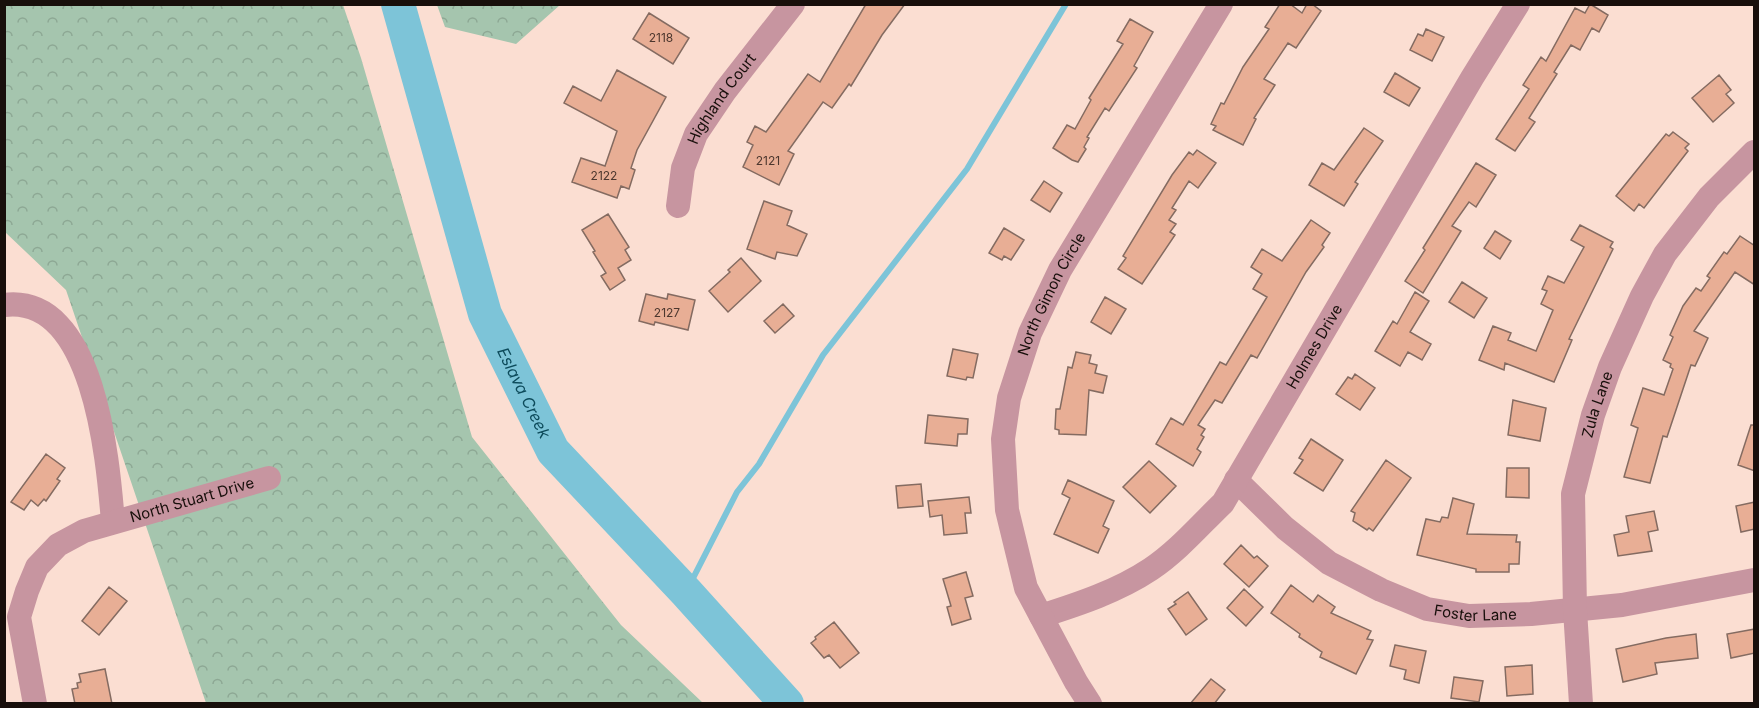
<svg xmlns="http://www.w3.org/2000/svg" width="1759" height="708" viewBox="0 0 1759 708" font-family="Inter,sans-serif">
	<style>
		.forest { fill: url(#forest-crowns) }
		.lines { fill: none; stroke-linecap: round; stroke-linejoin: round }
		.stream { stroke: #7dc4d8; stroke-width: 6 }
		.river { stroke: #7dc4d8; stroke-width: 34 }
		.building { fill: #e8ae95; stroke: #846b61; stroke-width: 1.5 }
		.minor { stroke: #c795a0; stroke-width: 24 }
		.labels { text-anchor: middle; stroke-width: 5; stroke-linejoin: round; paint-order: stroke }
		.number-label { font-size: 12px; fill: #4c372e }
		.street-label { font-size: 15px; fill: #180f0b; stroke: #fbefea }
		.water-label { font-size: 16px; font-style: italic; fill: #0d4b5b; stroke: #fbefea }
	</style>
	<defs>
		<pattern id="forest-crowns" width="20" height="18" patternUnits="userSpaceOnUse" patternTransform="scale(1.5)"><rect width="20" height="18" fill="#a5c5ae"/><path d="M2 6a3 3 0 1 1 6 0M12 15a3 3 0 1 1 6 0" fill="none" stroke="#8da894"/></pattern>
	</defs>
	<rect width="100%" height="100%" fill="#fbded2"/>
	<path class="forest" d="M4,5H343L361,58L472,437L621,625L703,703H206L66,290L5,232Z
		M437,5V4L560,5L516,44L445,27Z"/>
	<g class="lines">
		<path class="stream" d="M686,592L737,492L759,464L823,355L967,169L1066,4"/>
		<path class="river" id="s1" d="M398,4L485,314L553,451L686,592L787,704"/>
	</g>
	<path class="building" d="M866,4H905L882,35L851,86L849,84L832,108L823,102L788,151L794,154L779,185L743,167L753,145L747,142L755,126L766,132L808,74L820,82Z
		M1280,4H1290L1302,13L1307,4H1312L1321,11L1296,48L1288,43L1264,79L1275,85L1254,118L1256,119L1243,145L1213,130L1216,126L1211,124L1221,103L1224,104L1243,67L1269,29L1265,27Z
		M1590,4L1608,15L1599,32L1592,28L1580,50L1571,45L1554,72L1557,74L1529,118L1535,122L1515,151L1496,139L1529,89L1523,85L1541,57L1546,61L1575,8L1585,13Z
		M649,13L689,38L673,64L633,39Z
		M1130,19L1153,32L1134,66L1137,68L1109,111L1105,108L1087,137L1089,138L1084,147L1086,149L1078,162L1072,160L1053,148L1067,125L1075,129L1091,100L1089,98L1123,44L1117,41Z
		M1426,29L1444,37L1432,61L1410,50L1418,34L1423,36Z
		M617,70L666,97L637,150L631,168L635,170L629,189L621,186L617,198L572,182L581,158L605,166L617,131L564,103L573,86L601,101Z
		M1395,73L1420,88L1409,106L1384,92Z
		M1719,75L1731,90L1726,94L1734,103L1713,122L1692,98Z
		M1364,128L1383,141L1355,182L1358,184L1344,206L1309,185L1322,163L1334,170Z
		M1673,132L1689,144L1685,148L1688,151L1644,208L1639,204L1634,211L1616,196L1666,134L1669,136Z
		M1197,150L1216,163L1198,188L1189,181L1172,208L1176,210L1169,220L1176,224L1170,232L1175,235L1142,284L1118,269L1126,258L1123,256L1172,175L1189,152L1193,155Z
		M1476,163L1496,175L1476,207L1469,202L1452,226L1461,231L1423,293L1405,281L1425,250L1423,248Z
		M1044,181L1062,193L1050,212L1031,200Z
		M764,201L792,211L787,225L807,234L797,256L777,252L775,259L747,249Z
		M608,214L629,247L625,250L631,260L618,268L625,280L610,290L601,276L606,273L593,252L595,251L582,230Z
		M1311,220L1330,233L1322,245L1324,247L1306,272L1257,358L1251,355L1222,403L1215,400L1198,425L1205,429L1201,435L1204,437L1197,449L1201,452L1193,466L1156,444L1171,418L1183,425L1220,362L1226,365L1267,297L1253,289L1262,274L1251,267L1262,249L1282,261Z
		M1580,225L1613,242L1610,247L1613,249L1569,339L1572,340L1554,382L1505,363L1504,370L1479,360L1493,326L1511,333L1508,340L1536,351L1553,310L1541,304L1547,291L1542,289L1548,276L1564,283L1584,247L1571,240Z
		M1004,228L1024,240L1011,260L1004,256L1002,260L989,253Z
		M1495,231L1511,241L1500,259L1484,248Z
		M1740,236L1755,246V285L1735,272L1694,331L1708,338L1695,366L1691,365L1667,437L1663,436L1650,483L1624,477L1638,428L1631,425L1643,388L1664,395L1673,369L1670,367L1671,364L1663,360L1673,337L1670,335L1683,306L1696,288L1701,291L1710,278L1707,276L1724,252L1727,254Z
		M741,258L761,281L728,312L709,291L730,272L728,270Z
		M1462,282L1487,298L1474,318L1449,302Z
		M1415,292L1429,301L1410,332L1431,344L1422,360L1408,352L1400,366L1375,351L1393,321L1397,324Z
		M646,294L667,299L668,294L695,300L688,330L655,322L654,325L639,321Z
		M1105,297L1126,309L1111,334L1091,322Z
		M783,304L794,316L775,333L764,321Z
		M953,349L978,354L973,378L967,377L966,380L947,376Z
		M1076,352L1091,355L1089,363L1097,365L1095,373L1107,376L1103,393L1089,390L1086,435L1059,434V430L1055,429L1056,409H1060L1068,367L1072,368Z
		M1355,374L1375,388L1360,410L1336,394L1348,377L1352,379Z
		M1513,400L1546,408L1540,441L1508,435Z
		M928,415L968,419L967,434H958L957,446L925,443Z
		M1751,425H1755V471L1738,465Z
		M1311,439L1343,460L1323,491L1294,473L1303,460L1299,458Z
		M46,454L65,468L57,479L60,481L46,501L44,499L38,506L31,500L24,510L11,502Z
		M1386,460L1411,478L1373,531L1369,528L1367,530L1353,521L1355,513L1351,511Z
		M1149,461L1176,486L1150,513L1123,487Z
		M1507,468H1529V498L1506,497Z
		M1068,480L1114,501L1103,526L1109,529L1098,553L1054,534L1070,498L1062,494Z
		M921,484L923,506L898,508L896,486Z
		M969,497L971,513H965L967,533L944,535L942,515L930,517L928,501Z
		M1453,498L1474,504L1467,534L1517,535L1516,542H1520L1519,564H1509V572H1476V569L1417,555L1426,519L1440,522L1442,517L1448,518Z
		M1755,502V529L1741,532L1736,506Z
		M1654,511L1658,530L1648,532L1652,551L1618,556L1614,535L1629,532L1626,516Z
		M1241,545L1254,558L1257,556L1268,566L1249,587L1224,564Z
		M966,572L973,596L965,598L971,619L952,625L947,607L951,606L943,579Z
		M1291,585L1313,602L1318,595L1335,607L1331,613L1371,631L1367,639L1373,640L1356,674L1320,657L1322,652L1299,637L1300,634L1271,613Z
		M109,587L127,601L99,635L82,621Z
		M1244,589L1263,607L1246,626L1227,608Z
		M1188,592L1207,619L1186,635L1168,609L1176,604L1174,602Z
		M834,622L859,653L840,668L829,655L824,658L811,643L816,639L815,637Z
		M1755,629V653L1731,658L1727,634Z
		M1696,634L1698,658L1655,663L1657,674L1623,682L1616,649L1666,638Z
		M1395,645L1426,651L1419,683L1404,679L1406,670L1390,666Z
		M1532,665L1533,694L1507,696L1505,667Z
		M105,669L112,704H75L72,689L78,688L77,683L81,682L79,674Z
		M1454,677L1483,681L1479,702L1451,698Z
		M1211,679L1225,690L1214,704H1190Z"/>
	<g class="lines">
		<g class="minor">
			<path id="s2" d="M678,206L683,168L696,134L725,91L793,4"/>
			<path d="M4,305C95,293 108,462 113,522"/>
			<path id="s3" d="M1236,480L1285,528L1329,563L1381,590L1427,609L1469,616L1531,614L1622,605L1754,580"/>
			<path id="s4" d="M1041,616C1079,604 1118,591 1151,569C1178,551 1200,525 1223,503L1472,78L1518,4"/>
			<path id="s5" d="M35,704L19,617L27,591L37,567L58,545L84,531L269,478"/>
			<path id="s6" d="M1090,704L1076,682L1026,588L1007,510L1003,439L1009,398L1030,333L1060,270L1221,4"/>
			<path id="s7" d="M1581,704L1575,610L1573,494L1593,415L1610,367L1642,296L1665,254L1709,197L1754,152"/>
		</g>
	</g>
	<g class="labels">
		<g class="number-label">
			<text x="661" y="42">2118</text>
			<text x="768" y="165">2121</text>
			<text x="604" y="180">2122</text>
			<text x="667" y="317">2127</text>
		</g>
		<g class="street-label">
			<text dy="5" stroke="none"><textPath href="#s2" startOffset="118">Highland Court</textPath></text>
			<text dy="5" stroke="none"><textPath href="#s6" startOffset="438">North Gimon Circle</textPath></text>
			<text dy="5" stroke="none"><textPath href="#s4" startOffset="399">Holmes Drive</textPath></text>
			<text dy="5" stroke="none"><textPath href="#s7" startOffset="303">Zula Lane</textPath></text>
			<text dy="5" stroke="none"><textPath href="#s5" startOffset="314">North Stuart Drive</textPath></text>
			<text dy="5" stroke="none"><textPath href="#s3" startOffset="282">Foster Lane</textPath></text>
		</g>
		<g class="water-label">
			<text dy="6" stroke="none"><textPath href="#s1" startOffset="410">Eslava Creek</textPath></text>
		</g>
	</g>
	<rect width="1759" height="708" fill="none" stroke="#180f0b" stroke-width="12"/>
</svg>
